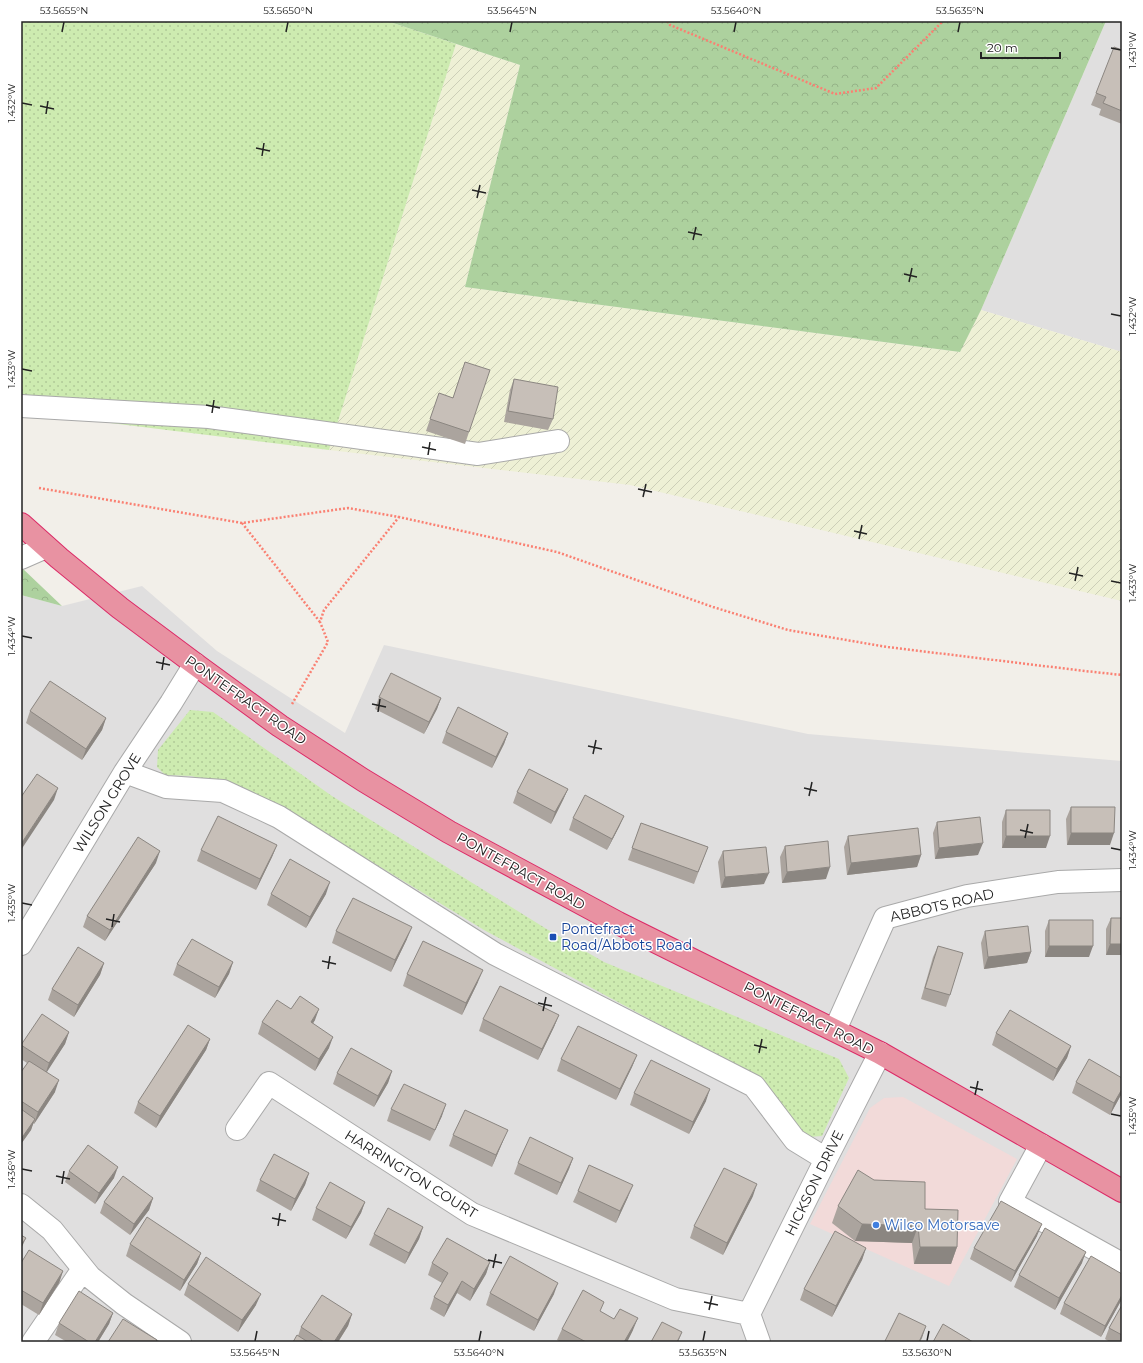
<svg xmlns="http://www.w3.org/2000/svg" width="1143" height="1363" viewBox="0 0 1143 1363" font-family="Montserrat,sans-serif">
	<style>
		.residential { fill: #e0dfdf }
		.commercial { fill: #f2dad9 }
		.farmland { fill: url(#farmland-furrows) }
		.grass { fill: url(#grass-dots) }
		.forest { fill: url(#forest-crowns) }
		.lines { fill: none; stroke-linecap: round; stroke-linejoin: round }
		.minor-casing { stroke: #a9a9a9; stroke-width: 24 }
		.highway-casing { stroke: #dc2a67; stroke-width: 24 }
		.path { stroke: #fa8072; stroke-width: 2.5; stroke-dasharray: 2 2; stroke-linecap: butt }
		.minor { stroke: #fff; stroke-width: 22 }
		.highway { stroke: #e892a2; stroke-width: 22 }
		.wall { fill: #aba49e }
		.shaded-wall { fill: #8b8681 }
		.building { fill: #c7bfb8; stroke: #8b8681 }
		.ticks { fill: none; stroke: #222; stroke-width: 1.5 }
		.transit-dot { fill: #1a4fb4; stroke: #fff; stroke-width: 1.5 }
		.shop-dot { fill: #3f7fe0; stroke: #fff; stroke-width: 1.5 }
		.labels { text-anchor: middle; stroke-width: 3; stroke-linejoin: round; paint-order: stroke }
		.street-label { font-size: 14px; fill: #222; stroke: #fff }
		.transit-label { font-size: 14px; fill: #164399; stroke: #fff; text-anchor: start }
		.shop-label { font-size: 14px; fill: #366cbe; stroke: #fff; text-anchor: start }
		.neatline { fill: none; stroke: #222; stroke-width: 1.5 }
		.ticks-label { font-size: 10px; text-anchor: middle; fill: #222 }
	</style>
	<defs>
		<pattern id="farmland-furrows" width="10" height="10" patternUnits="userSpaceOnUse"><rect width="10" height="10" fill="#eef0d5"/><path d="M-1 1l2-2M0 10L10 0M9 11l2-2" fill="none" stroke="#ccceb7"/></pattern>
		<pattern id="grass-dots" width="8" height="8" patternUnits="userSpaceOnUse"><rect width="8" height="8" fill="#cdebb0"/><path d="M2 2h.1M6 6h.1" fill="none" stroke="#b0c997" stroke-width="1.8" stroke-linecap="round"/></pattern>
		<pattern id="forest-crowns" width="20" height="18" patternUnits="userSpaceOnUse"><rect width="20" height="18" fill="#add19e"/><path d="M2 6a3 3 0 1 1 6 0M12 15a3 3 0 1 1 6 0" fill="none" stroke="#95b388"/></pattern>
	</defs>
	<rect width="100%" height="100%" fill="#f2efe9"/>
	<path class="residential" d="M1106,21H1122V352L981,310Z
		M142,586L217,651L345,733L384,645L808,734L1122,761V1342H21V595L62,606Z"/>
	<path class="commercial" d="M903,1097L1017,1159L949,1286L810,1224L870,1108L884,1098Z"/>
	<path class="farmland" d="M456,44L520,65L465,287L960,352L981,310L1122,352V601L630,485L329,450Z"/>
	<path class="grass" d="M21,21H387L456,44L329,450L21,412Z
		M190,710L213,712L332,796L545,928L604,962L839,1059L849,1078L822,1136L808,1137L799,1130L748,1072L484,930L293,814L218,782L191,776L165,775L157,767L158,750Z"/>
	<path class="forest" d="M387,21H1106L981,310L960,352L465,287L520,65Z
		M21,567L62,606L21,595Z"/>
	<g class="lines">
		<defs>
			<path id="minor" d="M21,406L209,417L478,454L558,441
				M21,558L46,547
				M125,772L166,787L223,791L279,817L495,954L754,1086L795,1140L826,1159
				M21,944L125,772L171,703L195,664
				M835,1030L885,918L967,896L1058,882L1122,880
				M237,1129L269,1083L472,1214L675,1299L749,1314
				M1041,1145L1010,1202L1122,1264
				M21,1205L52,1230L90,1277L124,1304L180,1342
				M749,1314L826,1159L880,1053
				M749,1314L759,1342
				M33,1342L83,1269"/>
			<path id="highway" d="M21,524L59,558L120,608L195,664L280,726L363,780L449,832L618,923L880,1053L1122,1191"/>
		</defs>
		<use href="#minor" class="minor-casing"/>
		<use href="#highway" class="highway-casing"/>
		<path class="path" d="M667,21L670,25L835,94L876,88L943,21
			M39,488L242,523L348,508L399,517L557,552L713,607L788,630L887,647L1085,671L1122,675
			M242,523L320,622
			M292,704L328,642L320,622L324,610L399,517"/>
		<use href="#minor" class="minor"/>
		<use href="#highway" class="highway"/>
	</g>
	<path class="wall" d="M1122,50V124L1099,115L1101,109L1091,105L1096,93Z
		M465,362L469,432L465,444L426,431L439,393L453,398Z
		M514,379L553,419L548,430L504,422L510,390Z
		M379,697L441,698L437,709L424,734L375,709Z
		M30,711L106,718L102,730L82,760L26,723Z
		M446,732L508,733L504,744L492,768L442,743Z
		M568,789L563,800L551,824L513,803L517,792Z
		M1071,807L1110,845H1067L1066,819Z
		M1006,810L1046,848H1002V822Z
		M624,816L619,827L607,850L569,830L573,818Z
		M937,822L978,855L935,859L933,833Z
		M641,823L708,847L694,884L628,860Z
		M848,836L921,855L917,867L847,875L844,847Z
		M277,845L272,857L256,890L197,861L201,850Z
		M785,846L826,879L782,883L780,857Z
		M723,851L764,884L721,888L718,862Z
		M156,863L105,941L83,927L87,916Z
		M271,894H326L306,928L267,905Z
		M1111,918L1122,955H1106V929Z
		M1049,920L1089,957H1045V931Z
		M336,931L407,939L391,972L332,943Z
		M985,931L1031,952L1027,963L984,969L981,943Z
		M938,946L950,995L946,1007L921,999L933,957Z
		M233,962L229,974L215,998L173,975L177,964Z
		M104,963L100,975L74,1017L48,1000L52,989Z
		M407,974L478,982L462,1015L403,986Z
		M291,1009L315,1020L313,1023L329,1048L315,1071L258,1034L262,1022Z
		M559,1015L554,1027L538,1060L479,1031L483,1019Z
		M69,1032L65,1044L46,1072L55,1092L34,1124L33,1123L31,1130L21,1144V1072L27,1063L21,1059V1045Z
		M996,1033L1071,1046L1067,1058L1053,1081L992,1045Z
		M210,1039L206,1050L156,1128L134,1113L138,1102Z
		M637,1055L632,1067L616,1100L557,1071L561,1059Z
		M392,1071L388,1083L374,1107L333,1084L337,1073Z
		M1076,1082L1122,1093L1110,1115L1072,1093Z
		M634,1093L706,1101L689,1134L630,1105Z
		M391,1109L442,1116L430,1141L387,1121Z
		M453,1135L503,1141L492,1167L449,1146Z
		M573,1158L569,1169L557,1195L514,1174L518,1163Z
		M69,1171L114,1178L95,1204L65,1182Z
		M309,1173L305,1185L291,1211L256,1191L260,1180Z
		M578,1191L628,1197L616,1223L573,1202Z
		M753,1196L723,1255L690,1238L694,1226Z
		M153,1198L149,1210L130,1235L100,1213L104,1202Z
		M365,1202L361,1213L346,1239L312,1220L316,1208Z
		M838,1206L925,1209L957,1247L951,1264H914L912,1243L855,1241L832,1223Z
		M423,1227L419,1239L405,1264L369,1245L374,1234Z
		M1037,1236L1011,1282L970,1259L974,1248Z
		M130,1244L201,1253L197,1264L180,1291L126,1256Z
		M866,1248L862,1260L832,1317L800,1300L804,1289Z
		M490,1262L486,1274L470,1301L457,1293L444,1317L430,1309L434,1297L442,1283L428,1275L432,1263Z
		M21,1263L63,1271L59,1283L39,1315L21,1304Z
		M1082,1263L1055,1310L1014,1287L1019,1275Z
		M188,1284L256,1305L238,1332L184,1295Z
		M490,1293L554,1294L534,1331L486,1305Z
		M1122,1299L1101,1337L1060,1314L1064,1303Z
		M1122,1305V1342H1110L1105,1339L1109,1328Z
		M601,1312L633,1330L627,1342H561L557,1340L562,1329Z
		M113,1313L109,1324L98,1342H67L55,1335L59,1323Z
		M352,1314L348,1326L338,1342H293L298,1336L301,1327Z"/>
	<path class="shaded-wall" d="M441,698L437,709L424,734L429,722Z
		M106,718L102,730L82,760L86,749Z
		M508,733L504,744L492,768L496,757Z
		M58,788L54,800L21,850V844Z
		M568,789L563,800L551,824L555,812Z
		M624,816L619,827L607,850L612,839Z
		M1071,833H1114L1110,845H1067Z
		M1006,836H1050L1046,848H1002Z
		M983,843L978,855L935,859L939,848Z
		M277,845L272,857L256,890L260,879Z
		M160,851L156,863L105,941L110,930Z
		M921,855L917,867L847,875L851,863Z
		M830,867L826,879L782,883L787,872Z
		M769,873L764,884L721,888L725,877Z
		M330,882L326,894L306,928L310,917Z
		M412,927L407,939L391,972L395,960Z
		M1110,944H1122V955H1106Z
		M1049,946H1093L1089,957H1045Z
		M1031,952L1027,963L984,969L988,957Z
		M233,962L229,974L215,998L219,987Z
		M104,963L100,975L74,1017L78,1005Z
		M483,970L478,982L462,1015L466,1003Z
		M319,1009L315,1020L307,1033L311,1022Z
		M559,1015L554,1027L538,1060L542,1049Z
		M69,1032L65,1044L45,1075L49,1063Z
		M333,1037L329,1048L315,1071L319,1059Z
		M210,1039L206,1050L156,1128L160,1116Z
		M1071,1046L1067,1058L1053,1081L1057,1069Z
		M637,1055L632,1067L616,1100L620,1089Z
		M392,1071L388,1083L374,1107L378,1096Z
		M59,1080L55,1092L34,1124L38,1112Z
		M710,1089L706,1101L689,1134L693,1122Z
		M1122,1089V1093L1110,1115L1114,1103Z
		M446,1104L442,1116L430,1141L435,1130Z
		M35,1119L31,1130L21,1144V1139Z
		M508,1130L503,1141L492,1167L496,1155Z
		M573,1158L569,1169L557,1195L561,1183Z
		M118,1167L114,1178L95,1204L99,1193Z
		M309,1173L305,1185L291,1211L295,1199Z
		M757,1184L753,1196L723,1255L727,1243Z
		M633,1185L628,1197L616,1223L620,1211Z
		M153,1198L149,1210L130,1235L134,1224Z
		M365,1202L361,1213L346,1239L351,1227Z
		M862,1224L918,1226L912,1243L855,1241Z
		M1042,1224L1037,1236L1011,1282L1015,1271Z
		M423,1227L419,1239L405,1264L409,1253Z
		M26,1238L21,1249V1250V1245Z
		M920,1247H957L951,1264H914Z
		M866,1248L862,1260L832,1317L836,1306Z
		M1086,1252L1082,1263L1055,1310L1059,1298Z
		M201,1253L197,1264L180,1291L184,1280Z
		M490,1262L486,1274L470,1301L474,1289Z
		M63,1271L59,1283L39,1315L43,1303Z
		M462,1281L457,1293L444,1317L448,1305Z
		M558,1283L554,1294L534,1331L538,1320Z
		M261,1294L256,1305L238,1332L242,1320Z
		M1122,1295V1299L1101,1337L1105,1326Z
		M113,1313L109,1324L98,1342H95Z
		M352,1314L348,1326L338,1342H334Z
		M638,1318L633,1330L627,1342H624Z
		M926,1326L922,1338L920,1342H919Z
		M682,1332L678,1342H677Z"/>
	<path class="building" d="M1114,47L1122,50V111L1103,103L1106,97L1096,93Z
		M465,362L490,370L469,432L430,419L439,393L453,398Z
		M514,379L558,387L553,419L508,411Z
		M391,673L441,698L429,722L379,697Z
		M50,681L106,718L86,749L30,711Z
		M458,707L508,733L496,757L446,732Z
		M529,769L568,789L555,812L517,792Z
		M37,774L58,788L21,844V797Z
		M585,795L624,816L612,839L573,818Z
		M1071,807H1115L1114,833H1071Z
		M1006,810H1050V836H1006Z
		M218,816L277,845L260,879L201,850Z
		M980,817L983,843L939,848L937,822Z
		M641,823L708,847L698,872L632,848Z
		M918,828L921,855L851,863L848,836Z
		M138,837L160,851L110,930L87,916Z
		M828,841L830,867L787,872L785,846Z
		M766,847L769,873L725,877L723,851Z
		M290,859L330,882L310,917L271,894Z
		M353,898L412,927L395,960L336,931Z
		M1111,918H1122V944H1110Z
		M1049,920H1093V946H1049Z
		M1028,926L1031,952L988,957L985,931Z
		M192,939L233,962L219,987L177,964Z
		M423,941L483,970L466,1003L407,974Z
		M938,946L963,953L950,995L925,988Z
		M78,947L104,963L78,1005L52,989Z
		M500,986L559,1015L542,1049L483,1019Z
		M300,996L319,1009L311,1022L333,1037L319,1059L262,1022L277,1000L291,1009Z
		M1010,1010L1071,1046L1057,1069L996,1033Z
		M42,1014L69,1032L49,1063L21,1045Z
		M188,1025L210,1039L160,1116L138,1102Z
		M578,1026L637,1055L620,1089L561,1059Z
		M351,1048L392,1071L378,1096L337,1073Z
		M1089,1059L1122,1078V1089L1114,1103L1076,1082Z
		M651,1060L710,1089L693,1122L634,1093Z
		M29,1061L59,1080L38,1112L21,1101V1072Z
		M404,1084L446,1104L435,1130L391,1109Z
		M21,1109L35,1119L21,1139Z
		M465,1110L508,1130L496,1155L453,1135Z
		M530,1137L573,1158L561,1183L518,1163Z
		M88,1145L118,1167L99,1193L69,1171Z
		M274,1154L309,1173L295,1199L260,1180Z
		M589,1165L633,1185L620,1211L578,1191Z
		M724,1168L757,1184L727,1243L694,1226Z
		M858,1170L874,1180L925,1182V1209L958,1210L957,1247H920L918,1226L862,1224L838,1206Z
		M123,1176L153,1198L134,1224L104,1202Z
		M330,1182L365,1202L351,1227L316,1208Z
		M1001,1201L1042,1224L1015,1271L974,1248Z
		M388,1208L423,1227L409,1253L374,1234Z
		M147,1217L201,1253L184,1280L130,1244Z
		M1045,1228L1086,1252L1059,1298L1019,1275Z
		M835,1231L866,1248L836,1306L804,1289Z
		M21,1235L26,1238L21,1245Z
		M447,1238L490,1262L474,1289L462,1281L448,1305L434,1297L448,1273L432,1263Z
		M29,1250L63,1271L43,1303L21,1290V1263Z
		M510,1256L558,1283L538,1320L490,1293Z
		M1091,1256L1122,1274V1295L1105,1326L1064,1303Z
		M206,1257L261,1294L242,1320L188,1284Z
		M583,1290L604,1302L600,1311L614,1319L620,1309L638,1318L624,1342H586L562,1329Z
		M79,1291L113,1313L95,1342H89L59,1323Z
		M322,1295L352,1314L334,1342H324L301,1327Z
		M1122,1305V1335L1109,1328Z
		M899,1313L926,1326L919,1342H887L885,1341Z
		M123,1319L157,1340L155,1342H108Z
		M662,1322L682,1332L677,1342H651Z
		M943,1324L973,1342H933Z
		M297,1335L308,1342H293Z"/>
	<path class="ticks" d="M62,32L64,22M286,32L288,22M510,32L512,22M734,32L736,22M958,32L960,22M1111,48L1121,50M22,103L32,105M40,106L54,109M46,114L48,101M256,148L270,151M262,156L264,143M472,190L486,193M477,198L480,185M688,232L702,235M693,240L696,227M904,274L917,277M909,282L912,268M1111,314L1121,316M22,369L32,371M206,405L220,408M212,413L214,400M422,447L436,450M428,455L430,442M638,489L652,492M643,497L646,484M854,531L867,534M859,539L862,525M1069,573L1083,576M1075,581L1078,567M1111,581L1121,583M22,636L32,638M156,662L170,665M162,670L164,657M372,704L386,707M378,712L380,699M588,746L602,749M593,754L596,740M804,788L817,791M809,796L812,782M1020,830L1033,833M1025,838L1028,824M1111,848L1121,850M22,903L32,905M106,919L120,922M112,927L114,914M322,961L336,964M328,969L330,956M538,1003L552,1006M543,1011L546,997M754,1045L767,1048M759,1053L762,1039M970,1087L983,1090M975,1095L978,1081M1111,1114L1121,1116M22,1169L32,1171M56,1176L70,1179M62,1184L64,1171M272,1218L286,1221M278,1226L280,1213M488,1260L502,1263M493,1268L496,1254M704,1302L718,1305M709,1310L712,1296M255,1341L257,1331M479,1341L481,1331M703,1341L705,1331M927,1341L929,1331"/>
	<rect class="transit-dot" x="549" y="933" width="8" height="8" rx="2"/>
	<circle class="shop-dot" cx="876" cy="1225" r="4"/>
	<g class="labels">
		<g class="street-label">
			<text transform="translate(246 700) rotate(35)" y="5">PONTEFRACT ROAD</text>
			<text transform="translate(107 803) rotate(-58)" y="5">WILSON GROVE</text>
			<text transform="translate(521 871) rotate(29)" y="5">PONTEFRACT ROAD</text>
			<text transform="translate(942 905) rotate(-13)" y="5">ABBOTS ROAD</text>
			<text transform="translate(809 1018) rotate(27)" y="5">PONTEFRACT ROAD</text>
			<text transform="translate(411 1174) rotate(32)" y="5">HARRINGTON COURT</text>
			<text transform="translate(814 1183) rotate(-64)" y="5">HICKSON DRIVE</text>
		</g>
		<g class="transit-label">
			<text x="561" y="934">Pontefract<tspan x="561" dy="16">Road/Abbots Road</tspan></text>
		</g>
		<g class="shop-label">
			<text x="884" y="1230">Wilco Motorsave</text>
		</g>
	</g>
	<rect width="1143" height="1363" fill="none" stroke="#ffffff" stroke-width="44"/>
	<path d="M981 52v6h79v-6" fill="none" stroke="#222222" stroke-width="2"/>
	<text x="987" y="52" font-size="12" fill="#222222" stroke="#ffffff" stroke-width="3" paint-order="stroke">20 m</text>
	<rect x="22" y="22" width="1099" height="1319" class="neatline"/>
	<g class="ticks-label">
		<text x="64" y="14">53.5655°N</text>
		<text x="288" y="14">53.5650°N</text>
		<text x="512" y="14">53.5645°N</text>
		<text x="736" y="14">53.5640°N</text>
		<text x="960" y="14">53.5635°N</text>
		<text transform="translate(1132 50) rotate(-90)" y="4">1.431°W</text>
		<text transform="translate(11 103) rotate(-90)" y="4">1.432°W</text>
		<text transform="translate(1132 316) rotate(-90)" y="4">1.432°W</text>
		<text transform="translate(11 369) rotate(-90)" y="4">1.433°W</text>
		<text transform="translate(1132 583) rotate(-90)" y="4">1.433°W</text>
		<text transform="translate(11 636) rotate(-90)" y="4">1.434°W</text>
		<text transform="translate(1132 850) rotate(-90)" y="4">1.434°W</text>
		<text transform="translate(11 903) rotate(-90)" y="4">1.435°W</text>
		<text transform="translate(1132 1116) rotate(-90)" y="4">1.435°W</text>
		<text transform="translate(11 1169) rotate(-90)" y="4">1.436°W</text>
		<text x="255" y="1356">53.5645°N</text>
		<text x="479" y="1356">53.5640°N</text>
		<text x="703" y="1356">53.5635°N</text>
		<text x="927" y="1356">53.5630°N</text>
	</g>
</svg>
